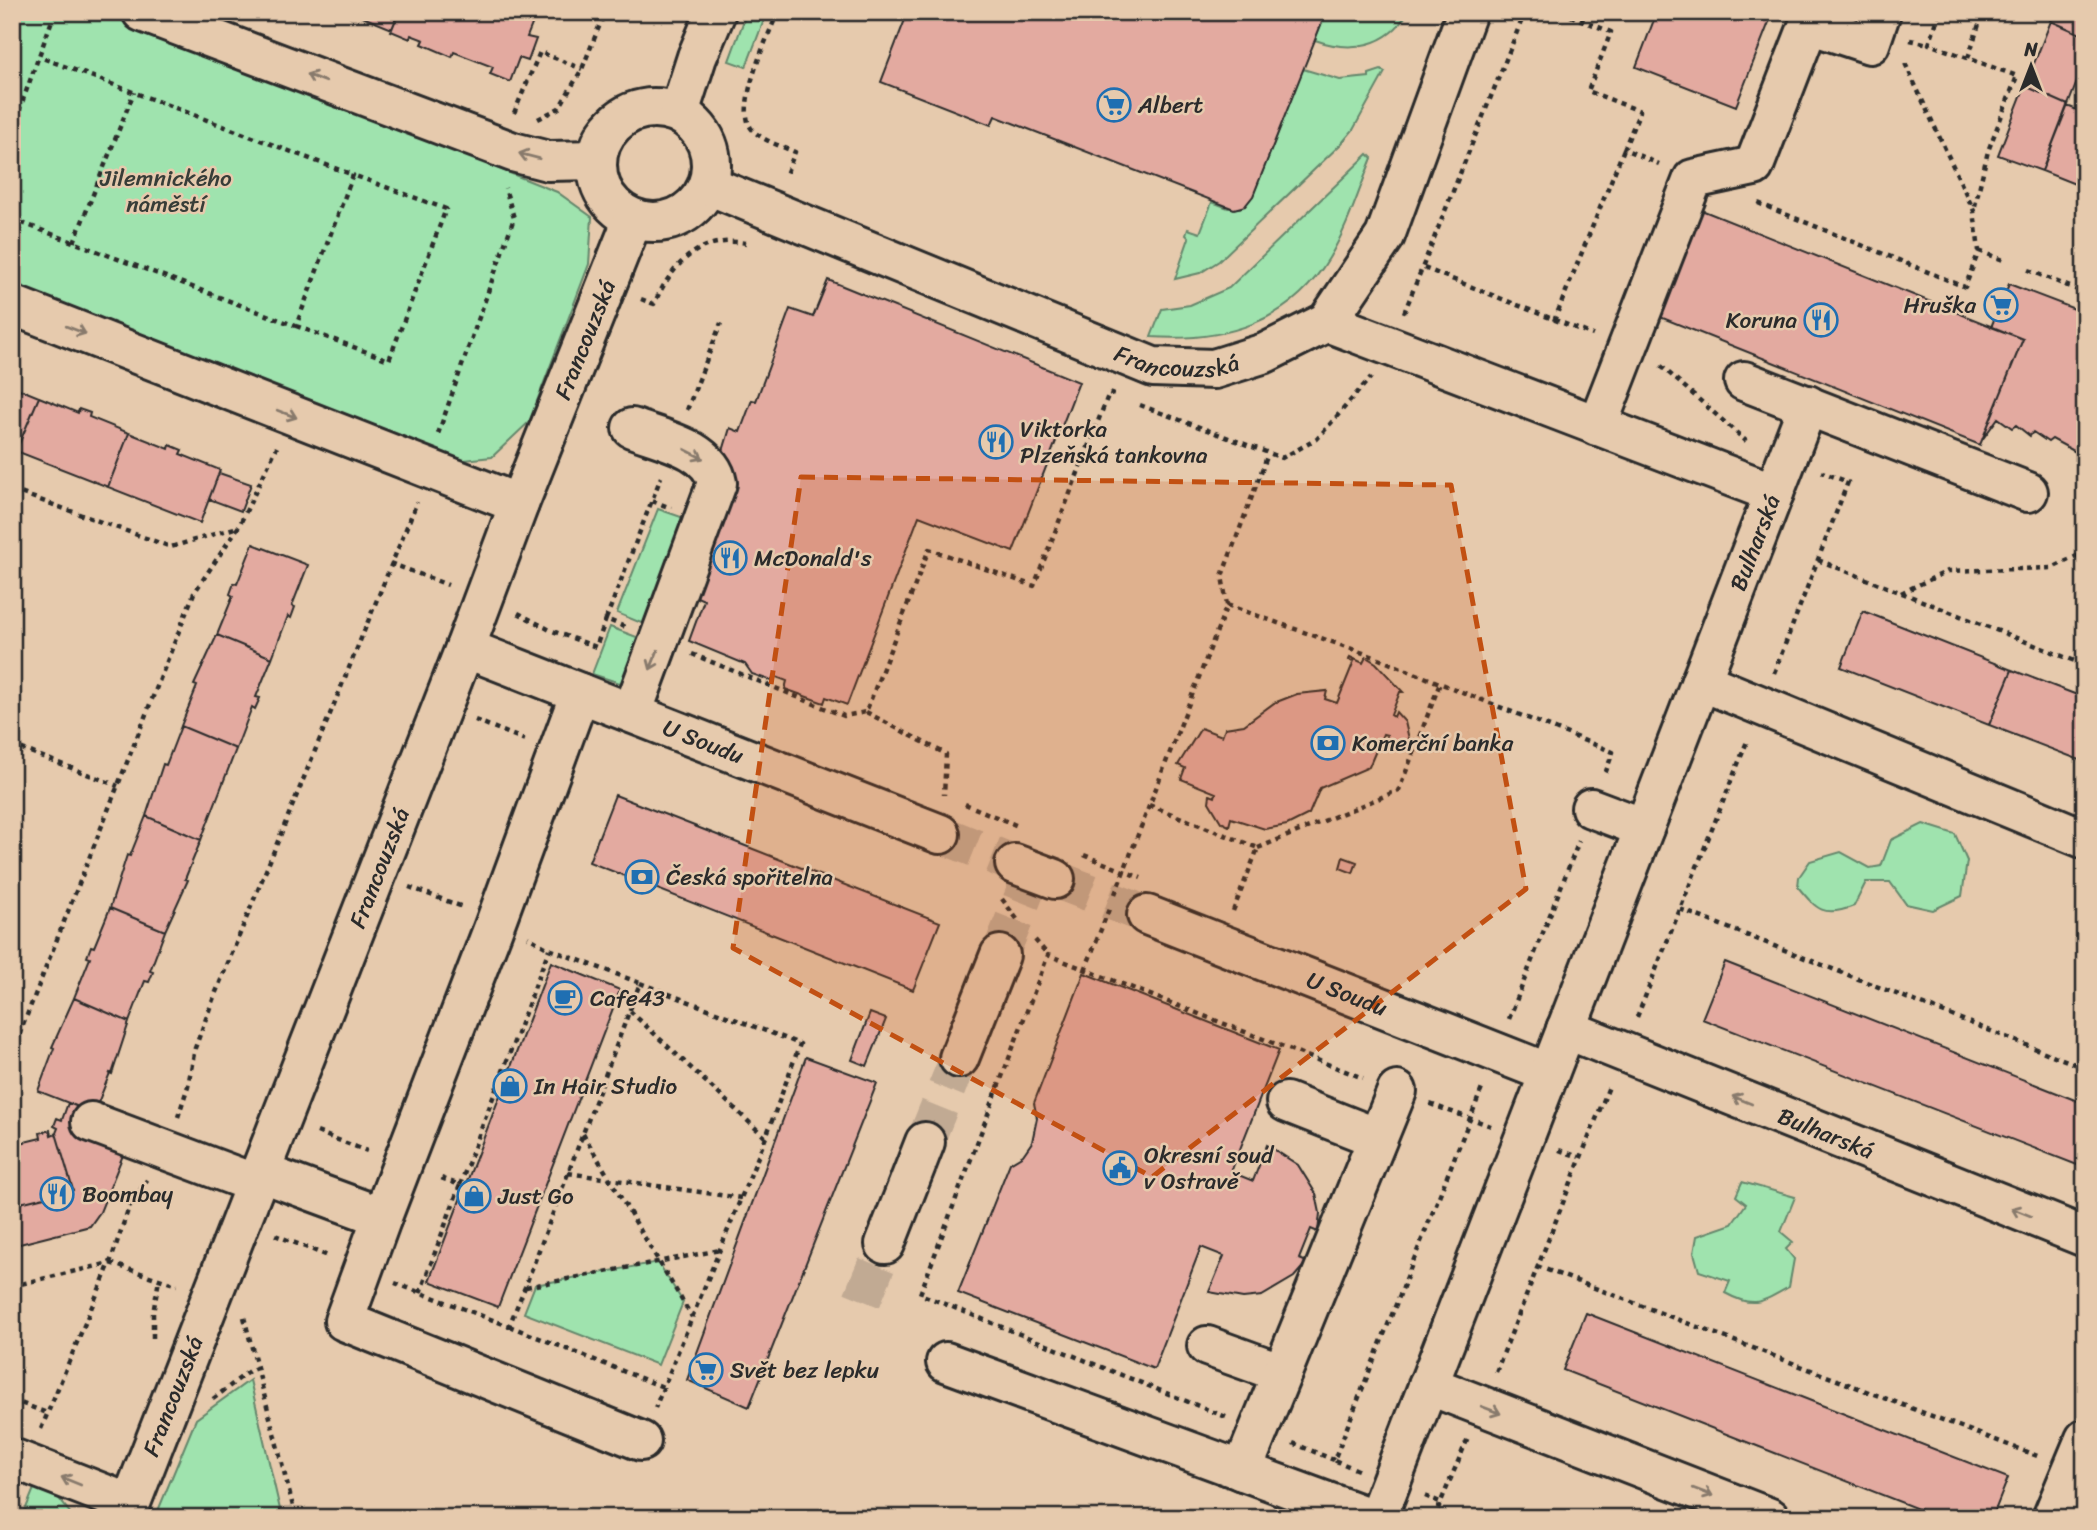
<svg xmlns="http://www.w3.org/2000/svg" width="2097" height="1530" viewBox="0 0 2097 1530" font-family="Sriracha,sans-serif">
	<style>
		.green { fill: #9fe3ae; stroke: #65876c; stroke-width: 2 }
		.building { fill: #e3aaa0; stroke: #2b2b2b; stroke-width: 2 }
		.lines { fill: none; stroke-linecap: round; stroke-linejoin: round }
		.minor-tunnel { stroke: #c1aa93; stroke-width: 38; stroke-dasharray: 38 19; stroke-linecap: butt }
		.minor-casing { stroke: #2b2b2b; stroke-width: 44 }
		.path { stroke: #2b2b2b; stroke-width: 4.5; stroke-dasharray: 5 5; stroke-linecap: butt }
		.minor { stroke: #e6caad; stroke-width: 38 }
		.oneway { stroke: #887a6c }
		.marked { fill: #c25012; fill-opacity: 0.2; stroke: #c25012; stroke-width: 5; stroke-dasharray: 14 9; stroke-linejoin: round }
		.labels { text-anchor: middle; stroke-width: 5; stroke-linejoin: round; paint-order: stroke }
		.poi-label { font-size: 23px; fill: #2b2b2b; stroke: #e6caad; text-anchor: start }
		.park-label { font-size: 23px; fill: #373d38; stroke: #e6caad }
		.street-label { font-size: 23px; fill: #2b2b2b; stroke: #e6caad }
	</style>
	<rect width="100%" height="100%" fill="#e6caad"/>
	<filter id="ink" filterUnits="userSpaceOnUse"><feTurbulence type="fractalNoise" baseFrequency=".0143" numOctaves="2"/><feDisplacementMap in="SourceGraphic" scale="14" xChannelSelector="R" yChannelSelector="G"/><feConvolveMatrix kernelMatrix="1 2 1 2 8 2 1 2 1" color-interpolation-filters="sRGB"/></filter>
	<g filter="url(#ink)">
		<path class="green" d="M12,12H108L557,192L592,217L589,264L529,422L492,457L455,461L12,286Z
			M747,12H767L746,67L729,61Z
			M1326,12H1408C1388,47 1351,53 1315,40Z
			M1303,69L1340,80L1369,77V74L1381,70L1385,72L1353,130L1342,143L1219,261L1200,273L1175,279L1189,238L1186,235L1188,229L1200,233L1212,202L1228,208H1240L1253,196Z
			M1368,154L1372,158C1358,192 1348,227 1329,258C1290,324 1222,342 1151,337L1162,309L1190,305L1229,288Z
			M658,509L687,519L646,625L617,613Z
			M610,627L650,642L631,680L620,683L592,674Z
			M1923,824L1955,834L1967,861L1962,896L1933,910L1906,904L1890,882H1866L1854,906C1824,918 1817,910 1798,887L1799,877L1810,861L1841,852L1870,868L1881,866L1891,840Z
			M1742,1182L1795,1197L1781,1232L1793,1242L1786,1249L1794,1259L1789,1287C1762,1302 1754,1309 1725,1293L1730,1281L1699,1271L1694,1253L1697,1236L1732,1224L1746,1204L1736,1196Z
			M658,1262L683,1302L658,1365L524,1313L535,1285Z
			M250,1380L282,1518H155L196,1419Z
			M35,1486L57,1496L74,1518H22Z"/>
		<path class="building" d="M341,12H399L392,29L353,13L351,16Z
			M399,12H537L527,37L536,39L528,61L519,58L510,82L490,74L493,67L454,52L452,57L422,44L424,40L411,35L410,39L391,31Z
			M908,12H1326L1253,196L1245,206L1234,209L995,116L991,125L881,82Z
			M1657,12H1773L1736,106L1636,67Z
			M2054,12H2085V36L2051,21Z
			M2051,21L2085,36V61L2068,105L2025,86Z
			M2025,86L2068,105L2042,171L1998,155Z
			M2067,106L2085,113V188L2042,171Z
			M1694,207L2023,339L1980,445L1650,313Z
			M828,280L1079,382L1013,552L919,516L847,705L826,697L824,703L785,689L787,681L774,676L772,681L752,674L745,664L689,641L704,600L681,590L730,428L740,432L752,400L756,401L790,309L813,317Z
			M2009,284L2085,313V457L2052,439L2048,442L2033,432L2030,436L2016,425L2012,428L1998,418L1982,440L2023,339L1991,327Z
			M12,386L39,397L16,451L12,449Z
			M39,397L78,413L79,409L90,413L89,417L129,433L108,487L16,451Z
			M129,433L169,449L170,445L182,450L180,454L220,470L200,523L108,487Z
			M219,473L251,484L241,511L209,499Z
			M253,544L308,565L292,606L295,607L291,618L288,616L272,658L217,635L233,596L230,594L234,583L237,584Z
			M1863,611L2012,670L1989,725L1841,667Z
			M217,635L272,658L256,697L260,698L255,709L252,707L236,749L181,726L197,686L194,685Z
			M1350,657L1363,663L1366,657L1376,663L1403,692H1400L1391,715L1394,717L1396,712L1405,722L1409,739L1407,749L1385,741L1387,735L1383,734L1369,767L1320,788L1309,814L1287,825L1265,829L1231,818L1229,826L1221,822L1209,802L1210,795L1215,797L1216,793L1181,779L1185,768L1178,765L1201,728L1222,736L1225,728L1244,725L1274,703L1297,694L1327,691L1325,699L1337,703L1354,661L1349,660Z
			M2012,670L2085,698V762L1989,725Z
			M181,726L236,749L201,840L146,816L163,764L166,765Z
			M615,795L940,922L913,990L589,862Z
			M146,816L201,840L185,879L188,880L165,931L110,908L127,855L130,856Z
			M1343,857L1357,862L1353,873L1340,868Z
			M110,908L165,931L150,971L153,972L149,982L145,981L129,1022L74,998L90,958L87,957L91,946L94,947Z
			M551,962L620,990L498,1307L429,1281Z
			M1725,962L2085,1104V1168L1702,1019Z
			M1084,973L1279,1050L1231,1172L1253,1181L1267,1145L1298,1165L1316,1194L1320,1213L1318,1232L1311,1229L1299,1259L1307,1262L1294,1277L1262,1296L1243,1298L1209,1292L1224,1256L1201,1247L1154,1369L958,1293L1010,1163L1023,1155L1032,1142L1037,1118L1034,1103Z
			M74,998L129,1022L112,1074L110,1073L94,1113L38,1091L54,1048L52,1047Z
			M870,1013L886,1019L867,1066L852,1060Z
			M806,1057L877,1083L749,1407L687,1380Z
			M68,1103L94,1113L84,1139L123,1155L100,1212L90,1226L12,1246V1205L73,1190L56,1133L58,1128L54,1126L57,1118L62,1120Z
			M50,1130L51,1135L56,1133L73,1190L12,1205V1145L41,1138L40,1133Z
			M1586,1313L2008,1478L1992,1518H1941L1563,1370Z"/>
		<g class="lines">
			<path class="minor-tunnel" d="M940,834L1015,864
				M1055,879L1147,915
				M1000,955L1027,887
				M925,1142L959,1058
				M862,1300L885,1244"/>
			<defs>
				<g id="minor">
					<path d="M142,12L513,152L548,161L597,160"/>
					<circle cx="654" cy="165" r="57"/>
					<path d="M679,113L697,57L716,12"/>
					<path id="s1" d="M708,185L1153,367L1214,369L1265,353L1327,322L1385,236L1467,12"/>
					<path d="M12,305L519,504"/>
					<path d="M1327,322L1774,493"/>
					<path d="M1744,381L2028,492"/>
					<path d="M1597,426L1693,179L1754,166L1809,24L1870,44L1881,12"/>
					<path d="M632,428C660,439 711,448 717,483L632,713"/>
					<path id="s2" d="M465,648L940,834"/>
					<path d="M1701,681L2085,839"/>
					<path d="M1591,808L1644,828"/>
					<path d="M1015,864L1055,879"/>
					<path id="s3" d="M1147,915L1549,1073"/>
					<path id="s4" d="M1566,1029L2085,1237"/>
					<path d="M959,1058L1000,955"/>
					<path d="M1286,1102L1377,1138"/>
					<path d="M91,1122L256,1184"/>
					<path d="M260,1172L382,1217L344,1321L641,1441"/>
					<path d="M382,1217L493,929L580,693"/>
					<path d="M885,1244L925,1142"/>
					<path d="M1207,1346L1282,1373"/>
					<path d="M946,1362L1371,1518"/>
					<path d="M1428,1385L1770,1518"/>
					<path d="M12,1458L130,1504"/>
					<path d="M1242,1471L1397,1091"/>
					<path id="s5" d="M125,1518L465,648L519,504L633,219"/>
					<path id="s6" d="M1377,1518L1808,405"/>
					<path d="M2052,1518L2085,1439"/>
				</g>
			</defs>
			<use href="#minor" class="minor-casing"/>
			<path class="path" d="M778,12C768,36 735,105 751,128C760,140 781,146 795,152L785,177
				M1561,12L1611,32L1588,91L1640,111L1624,149L1659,164
				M1940,12L1929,44L2017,76L1988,151L1974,210
				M1910,40L1929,44
				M1968,58L1983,12
				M514,113L540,52L582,69
				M538,119L559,108L582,69L605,12
				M12,130L55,12
				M1758,203L1965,287L1979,251L1974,211L1904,61
				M12,219L296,326L353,175L40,57
				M74,242L134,92
				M1979,251L2006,261
				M1424,268L1593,335
				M2028,270L2085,293
				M641,299L654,304C672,265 698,235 746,243
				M1404,313L1525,12
				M1554,321L1624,149
				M296,326L389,360L446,209L353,175
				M1661,366L1746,441
				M1140,405L1282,458L1317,439L1371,377
				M687,410L721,323
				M438,434L514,218L505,188
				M12,490L171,547L238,527
				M652,501L671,508
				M1818,560L2085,665
				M390,563L448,585
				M1901,593L1948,571L2052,568L2085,552
				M1227,605L1222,576L1268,454
				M518,613L550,630L596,647L606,619L625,627
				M606,619L661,477
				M692,654L844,716L866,712L929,549L1034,586L1109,393L1115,395
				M1774,673L1848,482L1822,472
				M866,712L946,754L944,795
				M475,720L525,740
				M12,745L118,786
				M965,804L1018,826
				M1149,805L1258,848L1233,911
				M1258,848L1399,790L1440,683
				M1084,855L1141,878
				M409,887L463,907
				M1115,894L1227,605L1369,655L1613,752L1605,774
				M1002,899L1020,923
				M1680,909L2085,1068
				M1035,940L1048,955
				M1085,970L1109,909
				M640,983L800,1044L766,1137L655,1408
				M630,1011L765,1137
				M1637,1017L1748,739
				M1509,1019L1579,841
				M12,1053L194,593L239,526L277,447
				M1430,1104L1491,1126
				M178,1117L188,1086L195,1048L214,997L417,502
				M317,1132L367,1151
				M583,1134L692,1317
				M1559,1150L1579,1157
				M568,1173L741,1198
				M460,1185L549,949
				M275,1235L328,1256
				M1537,1266L2040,1457
				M395,1283L509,1326L525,1287L640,983L549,949L528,937
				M12,1286L110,1263L129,1207L147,1180
				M526,1287L720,1250
				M420,1293L460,1185L438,1177
				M244,1317L296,1518
				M509,1326L663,1387
				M153,1338V1313L159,1280
				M1496,1372L1610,1084
				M213,1399L249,1371L259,1367
				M12,1400L47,1413
				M1226,1417L920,1294L1048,955L1363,1078
				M41,1429L110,1263L177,1285
				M1293,1443L1334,1460
				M1358,1470L1334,1460L1483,1086
				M1425,1496L1440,1502
				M1434,1518L1468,1438"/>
			<use href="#minor" class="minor"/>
		</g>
		<defs><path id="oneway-shaft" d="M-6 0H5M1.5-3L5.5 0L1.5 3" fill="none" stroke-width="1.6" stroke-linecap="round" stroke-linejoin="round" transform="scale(1.75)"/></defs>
		<g class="oneway">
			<use href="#oneway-shaft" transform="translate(316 78) rotate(-159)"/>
			<use href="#oneway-shaft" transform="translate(529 156) rotate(-165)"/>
			<use href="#oneway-shaft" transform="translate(76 330) rotate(21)"/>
			<use href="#oneway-shaft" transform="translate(287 414) rotate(21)"/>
			<use href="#oneway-shaft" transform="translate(694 454) rotate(27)"/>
			<use href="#oneway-shaft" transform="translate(654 660) rotate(112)"/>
			<use href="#oneway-shaft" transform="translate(1742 1100) rotate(-158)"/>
			<use href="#oneway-shaft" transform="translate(2021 1212) rotate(-158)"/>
			<use href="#oneway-shaft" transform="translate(1491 1410) rotate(21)"/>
			<use href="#oneway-shaft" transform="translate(71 1481) rotate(-158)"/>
			<use href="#oneway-shaft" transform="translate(1703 1492) rotate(21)"/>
		</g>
	</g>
	<path class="marked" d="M801,477L1451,485L1526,889L1152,1177L733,948Z"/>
	<defs>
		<symbol id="supermarket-ring" viewBox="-11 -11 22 22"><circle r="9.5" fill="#e6caad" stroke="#1f6fb2" stroke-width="1.5"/><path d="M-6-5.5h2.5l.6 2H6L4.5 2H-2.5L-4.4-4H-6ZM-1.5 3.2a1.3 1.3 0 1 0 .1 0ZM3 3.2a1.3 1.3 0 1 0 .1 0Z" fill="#1f6fb2"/></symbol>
		<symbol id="restaurant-ring" viewBox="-11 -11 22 22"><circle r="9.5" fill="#e6caad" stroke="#1f6fb2" stroke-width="1.5"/><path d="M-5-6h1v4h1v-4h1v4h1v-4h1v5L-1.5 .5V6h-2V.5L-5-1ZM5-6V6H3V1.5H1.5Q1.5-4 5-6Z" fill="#1f6fb2"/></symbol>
		<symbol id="bank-ring" viewBox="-11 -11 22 22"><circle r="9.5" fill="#e6caad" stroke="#1f6fb2" stroke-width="1.5"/><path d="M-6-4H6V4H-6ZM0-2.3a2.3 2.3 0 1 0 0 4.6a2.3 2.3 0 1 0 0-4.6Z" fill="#1f6fb2"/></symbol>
		<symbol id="cafe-ring" viewBox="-11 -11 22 22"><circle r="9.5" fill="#e6caad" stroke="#1f6fb2" stroke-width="1.5"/><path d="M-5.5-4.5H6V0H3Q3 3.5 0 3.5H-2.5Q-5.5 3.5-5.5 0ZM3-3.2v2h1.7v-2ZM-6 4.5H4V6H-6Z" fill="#1f6fb2"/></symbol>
		<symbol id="shop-ring" viewBox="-11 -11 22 22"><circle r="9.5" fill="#e6caad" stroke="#1f6fb2" stroke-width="1.5"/><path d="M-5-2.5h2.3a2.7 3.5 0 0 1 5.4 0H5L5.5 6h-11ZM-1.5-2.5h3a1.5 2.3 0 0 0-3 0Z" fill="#1f6fb2"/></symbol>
		<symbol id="civic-ring" viewBox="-11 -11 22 22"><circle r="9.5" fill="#e6caad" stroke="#1f6fb2" stroke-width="1.5"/><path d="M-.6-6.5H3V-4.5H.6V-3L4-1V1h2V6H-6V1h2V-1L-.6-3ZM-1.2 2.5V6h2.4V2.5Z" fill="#1f6fb2"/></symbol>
	</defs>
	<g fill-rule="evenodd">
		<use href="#supermarket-ring" x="1095" y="86" width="38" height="38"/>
		<use href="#supermarket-ring" x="1982" y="286" width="38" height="38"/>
		<use href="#restaurant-ring" x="1802" y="301" width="38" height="38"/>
		<use href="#restaurant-ring" x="977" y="423" width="38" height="38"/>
		<use href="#restaurant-ring" x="711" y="539" width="38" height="38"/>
		<use href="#bank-ring" x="1309" y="724" width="38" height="38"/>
		<use href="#bank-ring" x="623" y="858" width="38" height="38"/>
		<use href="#cafe-ring" x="546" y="979" width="38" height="38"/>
		<use href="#shop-ring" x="491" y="1067" width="38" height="38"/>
		<use href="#civic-ring" x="1101" y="1149" width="38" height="38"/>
		<use href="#restaurant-ring" x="38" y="1175" width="38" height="38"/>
		<use href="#shop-ring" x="455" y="1177" width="38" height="38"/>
		<use href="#supermarket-ring" x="687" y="1351" width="38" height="38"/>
	</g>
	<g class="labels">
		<g class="poi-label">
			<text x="1138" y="113">Albert</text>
			<text x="1976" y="313" text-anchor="end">Hruška</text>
			<text x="1797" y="328" text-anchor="end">Koruna</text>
			<text x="1020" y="437">Viktorka<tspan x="1020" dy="26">Plzeňská tankovna</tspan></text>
			<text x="754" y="566">McDonald's</text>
			<text x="1352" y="751">Komerční banka</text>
			<text x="666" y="885">Česká spořitelna</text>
			<text x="590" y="1006">Cafe43</text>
			<text x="534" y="1094">In Hair Studio</text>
			<text x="1144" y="1163">Okresní soud<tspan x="1144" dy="26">v Ostravě</tspan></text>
			<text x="82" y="1202">Boombay</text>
			<text x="498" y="1204">Just Go</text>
			<text x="730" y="1378">Svět bez lepku</text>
		</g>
		<g class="park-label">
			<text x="166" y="186">Jilemnického<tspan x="166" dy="26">náměstí</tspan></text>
		</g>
		<g class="street-label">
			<text dy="8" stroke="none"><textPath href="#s5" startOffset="1265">Francouzská</textPath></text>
			<text dy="8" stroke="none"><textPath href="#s1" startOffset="504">Francouzská</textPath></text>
			<text dy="8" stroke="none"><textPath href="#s6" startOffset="1046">Bulharská</textPath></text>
			<text dy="8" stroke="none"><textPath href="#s2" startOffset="256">U Soudu</textPath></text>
			<text dy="8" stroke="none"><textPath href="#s5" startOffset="698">Francouzská</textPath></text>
			<text dy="8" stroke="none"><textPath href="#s3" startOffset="215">U Soudu</textPath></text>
			<text dy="8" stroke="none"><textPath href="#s4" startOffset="280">Bulharská</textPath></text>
			<text dy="8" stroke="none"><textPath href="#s5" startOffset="131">Francouzská</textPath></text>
		</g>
	</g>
	<rect width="2097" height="1530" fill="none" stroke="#e6caad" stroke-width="42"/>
	<rect x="21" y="21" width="2055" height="1488" fill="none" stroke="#2b2b2b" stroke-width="2.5" filter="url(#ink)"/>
	<g transform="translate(2031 66)" stroke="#e6caad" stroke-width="5" paint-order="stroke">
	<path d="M0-5L12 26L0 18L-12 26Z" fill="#2b2b2b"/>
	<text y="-10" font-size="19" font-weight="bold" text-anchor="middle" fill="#2b2b2b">N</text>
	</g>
</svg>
